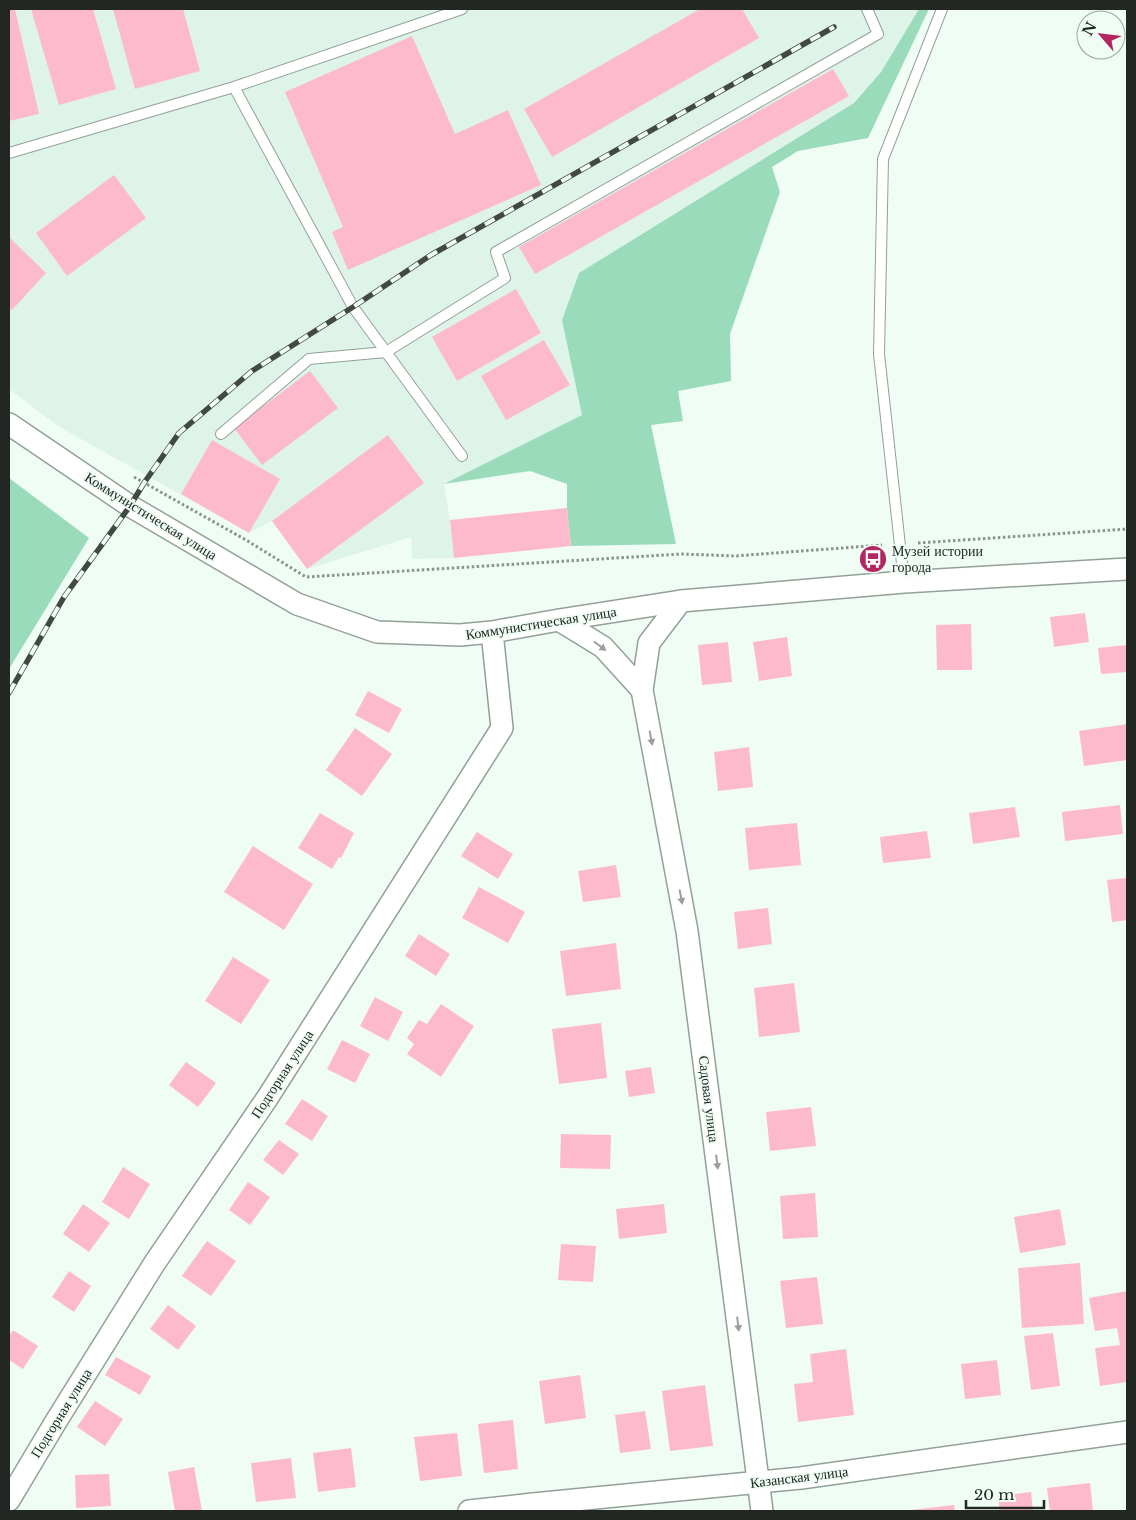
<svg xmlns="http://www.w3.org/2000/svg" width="1136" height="1520" viewBox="0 0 1136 1520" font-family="'Libre Baskerville',serif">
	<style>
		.built { fill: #def4e8 }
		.green { fill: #99dbba }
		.building { fill: #febacd }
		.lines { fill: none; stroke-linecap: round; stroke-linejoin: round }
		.lane-casing { stroke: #93a099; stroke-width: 12 }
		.street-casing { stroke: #93a099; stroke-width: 24 }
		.path { stroke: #8a938e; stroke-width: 3; stroke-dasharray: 2.5 2.5; stroke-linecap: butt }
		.lane { stroke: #fff; stroke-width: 10 }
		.street { stroke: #fff; stroke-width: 21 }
		.rail-casing { stroke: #424945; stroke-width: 5.5 }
		.rail { stroke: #effdf5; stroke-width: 4; stroke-dasharray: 11; stroke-linecap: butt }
		.oneway { fill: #9c9e9c }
		.labels { text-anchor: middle; stroke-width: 4; stroke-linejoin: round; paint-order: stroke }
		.street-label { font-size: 14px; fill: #222724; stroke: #effdf5 }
		.poi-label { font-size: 14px; fill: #222724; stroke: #effdf5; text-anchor: start }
	</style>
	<rect width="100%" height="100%" fill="#effdf5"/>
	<path class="built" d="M9,9H919L881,72L854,103L579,273L562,320L582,415L444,484L450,520L454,558L412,559L411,537L307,569L272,521L249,533L58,426L9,389Z"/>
	<path class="green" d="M919,9H929L868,138L798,151L772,167L780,192L730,334L731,381L678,391L683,421L651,425L676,544L571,546L567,508V484L530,471L444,484L582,415L562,320L579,273L854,103L881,72Z
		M9,478L89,538L9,669Z"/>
	<path class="building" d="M9,9H15L39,114L9,121Z
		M31,9H93L116,89L59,105Z
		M113,9H183L200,71L135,89Z
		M700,9H742L759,38L552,157L524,109Z
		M412,36L455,134L508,110L541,185L348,270L332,232L343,227L285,92Z
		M833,69L849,96L535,274L519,247Z
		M114,175L146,218L67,276L36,233Z
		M9,237L46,273L12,310L9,307Z
		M516,289L541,333L457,381L432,337Z
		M544,340L570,385L506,420L481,376Z
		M310,371L338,408L262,465L234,428Z
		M388,435L424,483L307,569L272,521Z
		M212,440L280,479L249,533L181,494Z
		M567,508L571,546L454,558L450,520Z
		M1085,613L1089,642L1054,647L1050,617Z
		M971,624L972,670H937L936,625Z
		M787,637L792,676L759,681L753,642Z
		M728,642L732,682L702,685L698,645Z
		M1127,645V672L1101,674L1098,648Z
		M368,691L402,709L389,733L355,715Z
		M1127,724V760L1084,766L1079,731Z
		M355,728L392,754L362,796L326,770Z
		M749,747L753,787L718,791L714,752Z
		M1120,805L1123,834L1065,841L1062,812Z
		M1015,807L1020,837L973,844L969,813Z
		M320,813L354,833L341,858L339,857L332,869L298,848Z
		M797,823L801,865L749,870L745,828Z
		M927,831L931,858L883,863L880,837Z
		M477,832L513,854L498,879L461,856Z
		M253,846L313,884L284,930L224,892Z
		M616,865L621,897L583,902L578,871Z
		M1127,878V920L1112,922L1107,880Z
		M479,887L525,912L508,943L462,918Z
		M768,908L772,944L738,949L734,912Z
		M419,934L450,954L436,976L405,956Z
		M616,943L621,989L566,996L560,951Z
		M233,957L270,980L241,1024L205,1001Z
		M794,983L800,1032L759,1037L754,988Z
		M375,997L403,1012L388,1041L360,1026Z
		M441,1004L474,1026L441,1077L407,1054L414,1044L407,1038L419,1020L427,1024Z
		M601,1023L607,1078L559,1084L552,1029Z
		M342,1040L370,1054L355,1083L327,1069Z
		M186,1062L216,1083L198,1107L169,1085Z
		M651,1067L655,1093L629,1097L625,1071Z
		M302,1099L328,1116L312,1141L285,1124Z
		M811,1107L816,1146L770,1151L766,1112Z
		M561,1134L611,1135L610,1169L560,1168Z
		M279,1140L299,1154L283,1175L263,1160Z
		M123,1167L150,1184L129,1219L102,1202Z
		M248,1182L270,1197L250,1225L229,1210Z
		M815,1193L818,1237L783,1239L780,1196Z
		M83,1204L110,1223L89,1252L63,1234Z
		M664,1204L667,1233L619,1239L616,1209Z
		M1060,1209L1066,1245L1020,1253L1014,1217Z
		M207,1241L236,1261L211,1296L182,1276Z
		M561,1244L596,1246L593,1282L558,1280Z
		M1080,1263L1084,1324L1022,1328L1018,1268Z
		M69,1271L91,1286L74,1312L52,1297Z
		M817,1277L823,1324L786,1328L780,1281Z
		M1127,1291V1382L1100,1386L1095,1348L1120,1345L1117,1328L1095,1331L1089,1298Z
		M168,1305L196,1326L178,1350L150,1329Z
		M13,1330L38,1346L23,1369L9,1360V1336Z
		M1053,1333L1060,1386L1031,1390L1024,1336Z
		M846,1349L854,1415L798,1422L794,1384L813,1382L810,1354Z
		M116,1357L151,1376L140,1395L105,1375Z
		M997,1360L1001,1395L965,1399L961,1364Z
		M580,1375L586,1418L545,1424L539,1381Z
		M705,1385L713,1446L670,1451L662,1391Z
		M95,1401L123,1419L105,1446L77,1427Z
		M645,1411L651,1449L620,1453L615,1415Z
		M513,1420L518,1469L484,1473L478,1424Z
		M457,1433L462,1476L420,1481L414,1437Z
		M351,1448L356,1487L318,1492L313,1453Z
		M291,1458L296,1498L256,1502L251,1463Z
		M194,1467L202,1511H175L168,1472Z
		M109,1474L111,1506L76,1508L75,1475Z
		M1090,1483L1093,1511H1050L1047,1488Z
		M1031,1492L1033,1511H1000L998,1496Z
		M954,1505L955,1511H910V1510Z"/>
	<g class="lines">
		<defs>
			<path id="lane" d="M234,87L353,307L462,456
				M9,153L234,87L462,9
				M221,434L309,359L386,352L505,278L496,252L878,34L867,9
				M904,582L879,354L883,159L942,9"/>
			<path id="street" d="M9,424L130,506L297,604L377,632L460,635L492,632L559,620L681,601L904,582L1127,569
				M681,601L649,643L642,690L687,931L762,1511
				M559,620L603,647L642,690
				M9,1500L55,1423L154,1264L268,1097L502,728L492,632
				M469,1511L533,1504L801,1478L1127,1432"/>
		</defs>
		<use href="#lane" class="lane-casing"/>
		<use href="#street" class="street-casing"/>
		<path class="path" d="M134,477L246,540L306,577L681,554L735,556L882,545
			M918,543L1127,529"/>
		<use href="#lane" class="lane"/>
		<use href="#street" class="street"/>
		<defs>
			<path id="rail" d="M9,693L64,597L130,506L144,483L179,433L252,371L353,307L431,255L834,27"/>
		</defs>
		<use href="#rail" class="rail-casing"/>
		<use href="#rail" class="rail"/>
	</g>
	<defs><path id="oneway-solid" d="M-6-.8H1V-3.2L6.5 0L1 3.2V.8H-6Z" transform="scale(1.25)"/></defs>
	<g class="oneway">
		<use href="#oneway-solid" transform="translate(600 646) rotate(37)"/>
		<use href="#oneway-solid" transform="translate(651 738) rotate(79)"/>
		<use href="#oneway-solid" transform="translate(681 897) rotate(79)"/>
		<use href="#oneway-solid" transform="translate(717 1162) rotate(83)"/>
		<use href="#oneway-solid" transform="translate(738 1324) rotate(83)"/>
	</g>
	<defs>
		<symbol id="bus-disc" viewBox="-11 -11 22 22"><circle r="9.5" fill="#b32661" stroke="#effdf5"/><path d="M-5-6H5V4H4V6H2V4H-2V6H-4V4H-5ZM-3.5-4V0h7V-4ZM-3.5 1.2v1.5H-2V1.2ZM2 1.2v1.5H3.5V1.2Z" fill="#fff"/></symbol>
	</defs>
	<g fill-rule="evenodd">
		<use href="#bus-disc" x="857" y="543" width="32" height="32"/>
	</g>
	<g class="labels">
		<g class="street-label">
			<text transform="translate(151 516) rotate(32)" y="5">Коммунистическая улица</text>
			<text transform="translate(541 623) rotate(-9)" y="5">Коммунистическая улица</text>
			<text transform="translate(282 1074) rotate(-57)" y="5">Подгорная улица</text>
			<text transform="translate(709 1099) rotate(83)" y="5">Садовая улица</text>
			<text transform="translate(61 1413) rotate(-58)" y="5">Подгорная улица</text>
			<text transform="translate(799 1477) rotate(-7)" y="5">Казанская улица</text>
		</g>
		<g class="poi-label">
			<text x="892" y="556">Музей истории<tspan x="892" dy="16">города</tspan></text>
		</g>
	</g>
	<rect width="1136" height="1520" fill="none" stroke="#222724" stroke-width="20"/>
	<g transform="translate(1101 35) rotate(298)"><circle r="24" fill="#effdf5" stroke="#9da7a1"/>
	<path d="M0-4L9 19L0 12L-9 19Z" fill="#b32661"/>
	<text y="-8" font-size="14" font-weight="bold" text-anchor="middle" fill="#222724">N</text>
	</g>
	<path d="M966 1500v8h78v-8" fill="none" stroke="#222724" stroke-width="2.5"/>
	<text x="974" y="1500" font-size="15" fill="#222724" stroke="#effdf5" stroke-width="4" paint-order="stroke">20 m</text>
</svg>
